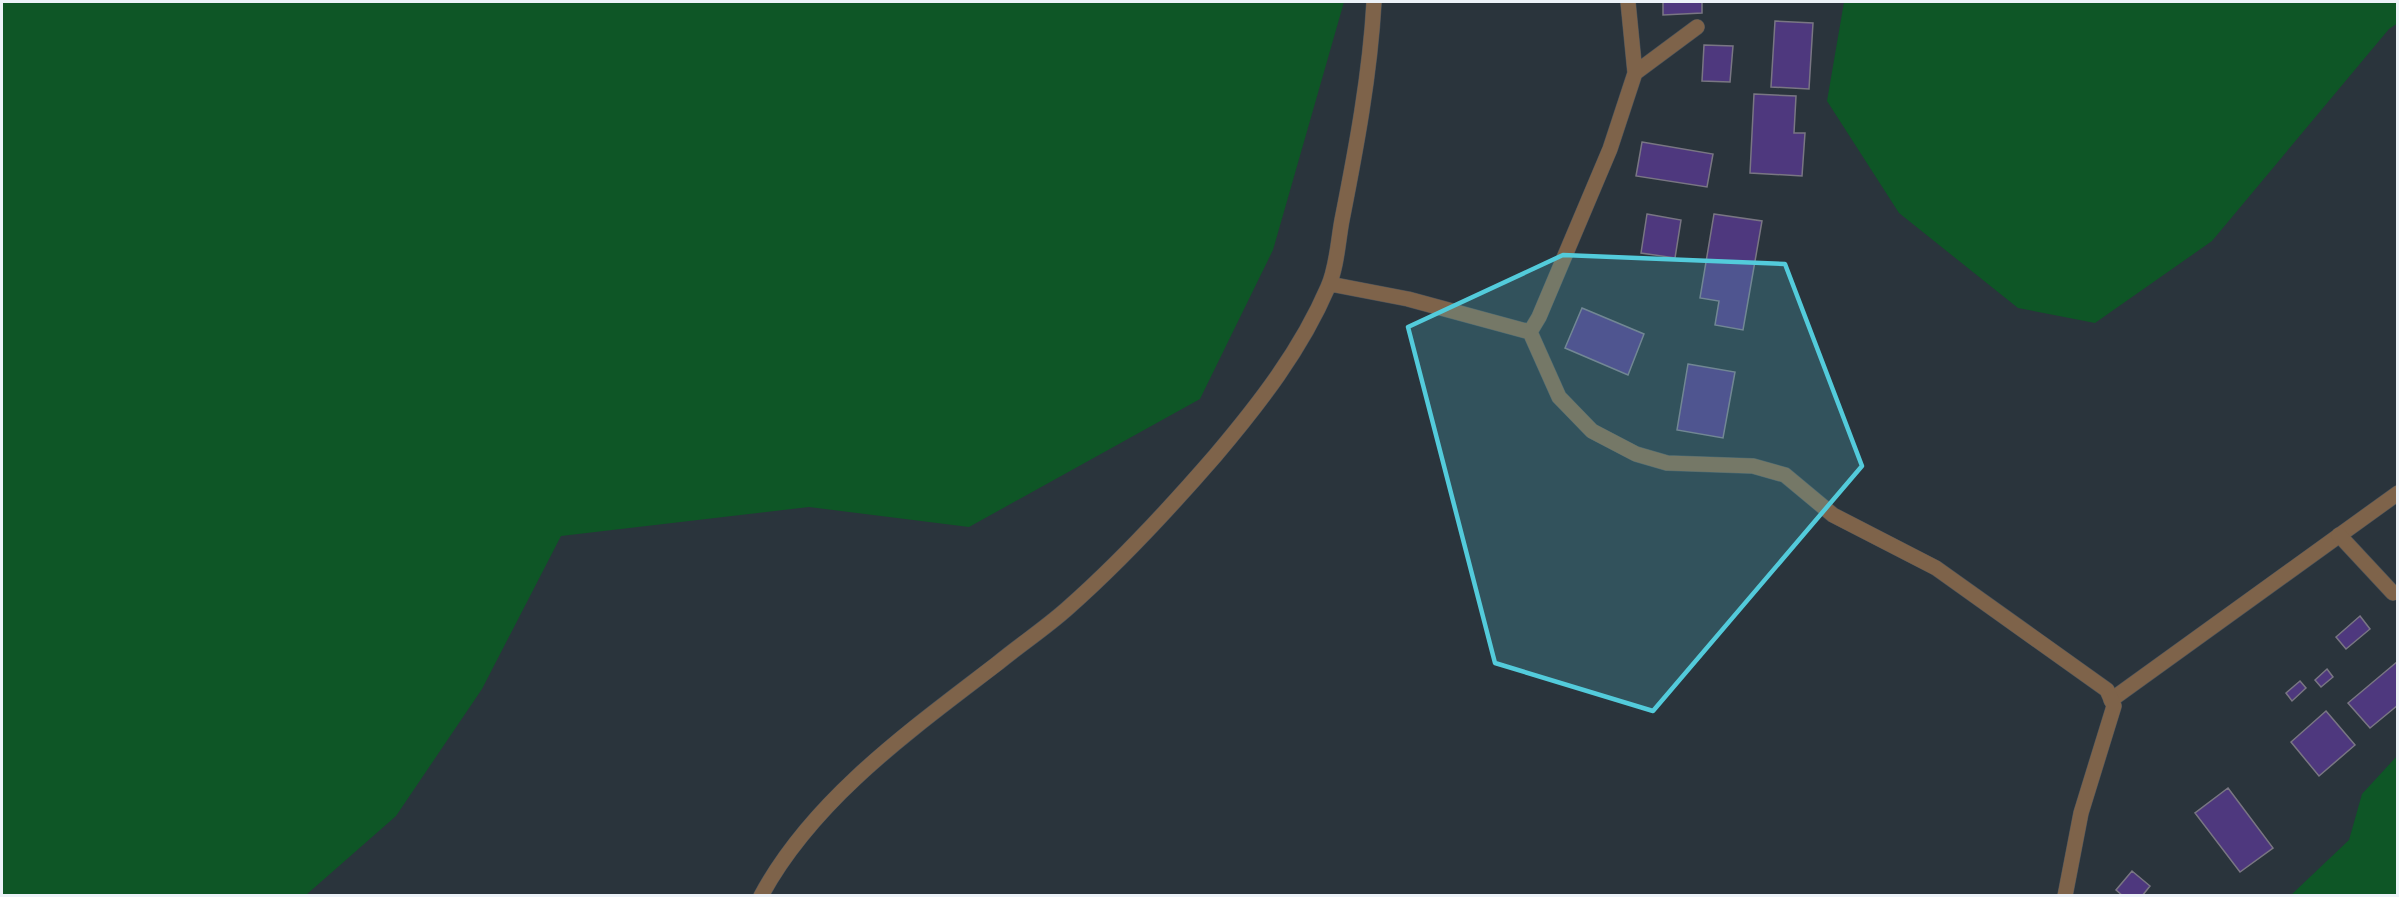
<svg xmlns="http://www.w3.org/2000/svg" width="2399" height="897" viewBox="0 0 2399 897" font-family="Arial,sans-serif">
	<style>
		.green { fill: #0e5626 }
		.building { fill: #4e387e; stroke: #797683; stroke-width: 1.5 }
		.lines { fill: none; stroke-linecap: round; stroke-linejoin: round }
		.lane-casing { stroke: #49525a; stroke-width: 16 }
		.street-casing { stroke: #49525a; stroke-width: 16 }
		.lane { stroke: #7e634a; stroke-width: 15 }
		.street { stroke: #7e634a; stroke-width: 15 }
		.marked { fill: #53cbdb; fill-opacity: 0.2; stroke: #53cbdb; stroke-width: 4.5; stroke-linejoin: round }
	</style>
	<rect width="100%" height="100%" fill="#2a343c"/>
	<path class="green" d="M2,2H1344L1273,250L1200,399L969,527L809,507L561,536L482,689L396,816L306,895L2,896Z
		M1844,2H2397L2398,23L2389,29L2212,241L2095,323L2018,308L1899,213L1827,101Z
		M2397,756V895H2291L2349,840L2362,794Z"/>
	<path class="building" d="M1663,2H1702V13L1663,15Z
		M1775,21L1813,23L1809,89L1771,87Z
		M1704,45L1733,46L1730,82L1702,81Z
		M1754,94L1796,96L1794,133H1805L1802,176L1750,173Z
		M1642,142L1713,154L1707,187L1636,176Z
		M1647,214L1681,220L1675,258L1641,253Z
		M1714,214L1762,221L1743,330L1715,325L1719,301L1700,298Z
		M1582,308L1644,334L1628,375L1565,348Z
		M1688,364L1735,372L1723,438L1677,430Z
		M2360,616L2370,629L2346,649L2336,637Z
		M2398,661V705L2370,728L2348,703Z
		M2327,669L2333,677L2321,687L2315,680Z
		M2300,681L2306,688L2292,701L2286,693Z
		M2326,711L2355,745L2319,776L2291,742Z
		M2228,788L2273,848L2240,872L2195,813Z
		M2132,871L2150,886L2142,896H2123L2116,890Z"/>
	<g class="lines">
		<defs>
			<path id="lane" d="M2111,700L2398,493"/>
			<path id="street" d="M1635,73L1697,27
				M1330,284L1408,299L1530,332L1559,397L1592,431L1636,454L1667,463L1753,466L1785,475L1833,515L1936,568L2107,690L2114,706L2081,813L2065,896
				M1530,332L1539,317L1610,149L1635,73L1628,2
				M2339,535L2393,593
				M761,896C813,799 912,729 998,663C1021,644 1047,627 1069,607C1122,560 1169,509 1215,456C1259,404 1301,350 1328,287C1337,267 1338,241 1342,220C1356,149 1370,75 1374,2"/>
		</defs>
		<use href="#lane" class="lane-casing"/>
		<use href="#street" class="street-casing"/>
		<use href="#lane" class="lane"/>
		<use href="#street" class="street"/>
	</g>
	<path class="marked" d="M1563,255L1785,264L1862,466L1653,711L1495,663L1408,327Z"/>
	<rect width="2399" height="897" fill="none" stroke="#ecf2f8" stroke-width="6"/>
</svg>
